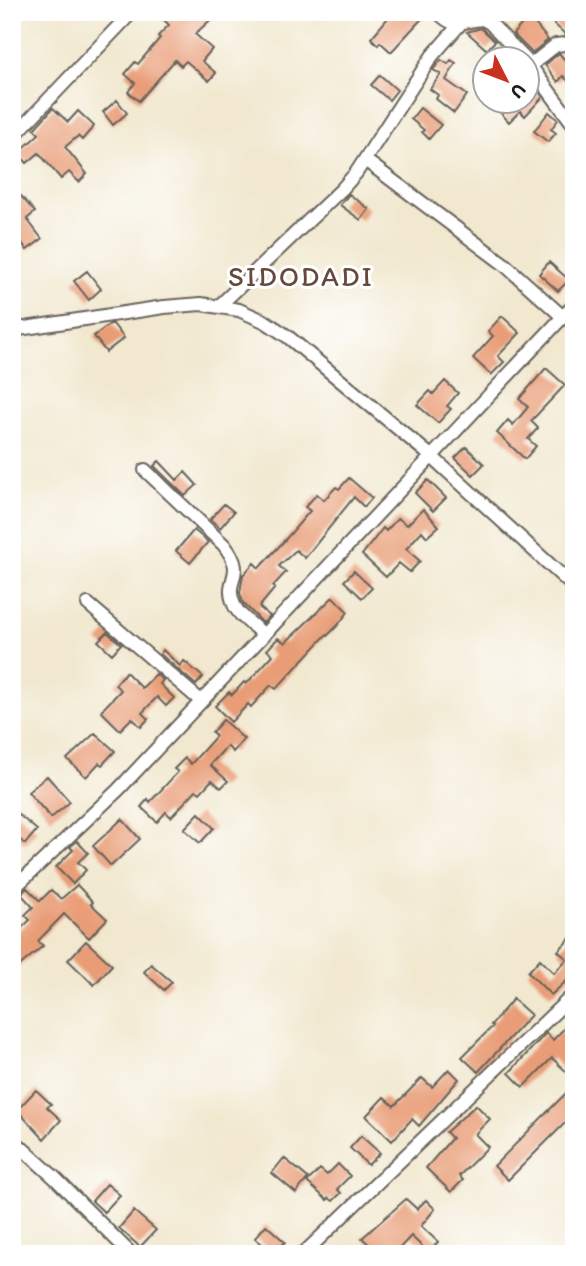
<svg xmlns="http://www.w3.org/2000/svg" width="586" height="1266" viewBox="0 0 586 1266" font-family="Itim,sans-serif">
	<style>
		.building { fill: #e99d77 }
		.lines { fill: none; stroke-linecap: round; stroke-linejoin: round }
		.minor-casing { stroke: #67635b; stroke-width: 16 }
		.minor { stroke: #fff; stroke-width: 12 }
		.labels { text-anchor: middle; stroke-width: 6; stroke-linejoin: round; paint-order: stroke }
		.quarter-label { font-size: 28px; letter-spacing: 2px; fill: #64493c; stroke: #fff }
	</style>
	<rect width="100%" height="100%" fill="#fff"/>
	<filter id="ink" filterUnits="userSpaceOnUse"><feTurbulence type="fractalNoise" baseFrequency=".0143" numOctaves="2"/><feDisplacementMap in="SourceGraphic" scale="14" xChannelSelector="R" yChannelSelector="G"/><feConvolveMatrix kernelMatrix="1 2 1 2 8 2 1 2 1" color-interpolation-filters="sRGB"/></filter>
	<filter id="wash" filterUnits="userSpaceOnUse"><feTurbulence type="fractalNoise" baseFrequency=".00686" numOctaves="4" result="noise"/><feDisplacementMap in="SourceGraphic" scale="28" xChannelSelector="R" yChannelSelector="G"/><feGaussianBlur stdDeviation="1.57" result="paint"/><feColorMatrix in="noise" values="0 0 0 0 0 0 0 0 0 0 0 0 0 0 0 0 0 1.4 0 .05"/><feComposite in="paint" operator="in"/></filter>
	<g filter="url(#wash)">
		<rect width="100%" height="100%" fill="#f1e8cf"/>
		<g id="blocks">
			<path class="building" d="M156,12H219L195,34L212,49L202,61L216,73L209,81L186,61L181,66L175,60L139,101L128,92L135,83L125,74L135,62L138,64L160,38L158,36L169,25Z
				M393,12H428L391,52L380,42L378,45L371,38Z
				M541,12H574V33L566,35Z
				M529,16L548,40L532,53L513,34Z
				M481,28L495,41L487,50L467,32Z
				M559,53L574,71V86L563,76L558,82L545,65Z
				M441,60L448,64L451,60L456,63L446,80L467,95L454,113L436,99L438,95L430,89L441,74L433,70Z
				M380,75L397,90L389,100L371,85Z
				M527,75L543,97L525,116L520,111L509,122L498,110L507,102H527Z
				M117,100L127,113L113,125L103,112Z
				M53,108L68,122L78,111L94,126L82,140L78,136L65,147L87,174L79,182L69,172L61,179L39,153L27,163L18,153L39,134L34,129Z
				M420,108L441,125L429,139L422,132L424,130L411,119Z
				M549,112L558,120L551,129L556,133L548,142L534,131Z
				M349,194L369,209L361,220L340,205Z
				M21,196L35,212L27,219L42,239L27,250L15,233L18,230L12,223V204Z
				M549,262L569,280L558,291L539,274Z
				M87,271L101,289L89,300L74,281Z
				M502,316L520,333L498,356L504,362L491,375L473,358L493,336L488,331Z
				M110,324H113L124,338L106,352L94,336Z
				M546,368L565,385L531,421L538,428L528,439L536,446L525,459L497,433L508,420L513,425L528,407L519,399Z
				M445,381L458,393L447,406L451,409L438,423L417,405L430,391L433,394Z
				M466,447L484,464L473,475L455,458Z
				M159,461L177,480L185,472L197,485L185,496L154,466Z
				M349,478L372,498L364,507L354,497L305,558L296,550L279,566L286,572L273,586L275,588L259,607L270,616L263,623L243,603L240,593L243,575L254,563L259,568L285,540L310,511L305,507L317,494L324,500L336,487L339,489Z
				M428,480L446,498L433,511L415,493Z
				M224,504L234,512L220,528L210,519Z
				M423,509L439,526L427,537L422,531L406,549L420,561L410,572L399,563L386,577L362,555L383,528L386,531L398,518L407,525Z
				M194,530L208,542L190,563L176,551Z
				M354,571L372,588L362,598L344,581Z
				M333,597L348,612L337,626L327,636L326,635L276,689L271,685L251,707L248,704L231,722L215,706L229,692L232,695L244,682L246,684L273,655L267,650L278,638L285,643Z
				M107,632L121,644L112,654L98,641Z
				M163,650L180,666L184,661L203,677L196,685L160,654Z
				M126,672L142,688L156,674L163,680L160,684L174,698L166,706L157,697L142,713L148,719L141,727L132,718L120,730L101,711L121,690L115,685Z
				M223,720L244,739L233,752L227,746L210,765L228,781L221,788L212,780L200,793L196,790L171,817L166,812L157,822L141,807L148,799L150,802L178,772L174,769L185,758L191,764L216,736L212,732Z
				M95,733L115,751L102,765L99,763L86,777L67,759Z
				M47,776L70,802L51,818L28,792Z
				M12,809L37,830L25,844L12,833Z
				M199,813L214,828L200,843L184,829Z
				M122,819L140,839L111,866L93,846Z
				M77,841L88,853L78,862L86,870L73,884L56,867L73,850L70,847Z
				M77,885L93,902L91,904L107,919L89,938L64,914L38,941L43,946L12,972V937L30,920L25,915L33,907L21,894L27,888L40,901L51,890L61,899Z
				M574,934V974L551,995L528,972L540,959L554,973L567,959L558,951Z
				M86,941L112,965L94,985L68,960Z
				M151,964L172,982L164,990L144,972Z
				M513,999L531,1015L478,1072L462,1057L493,1026L491,1025Z
				M574,1018V1079L552,1058L523,1087L509,1073L546,1033L553,1040Z
				M449,1069L459,1079L419,1126L412,1119L392,1141L366,1116L384,1097L394,1106L422,1078L432,1087Z
				M574,1085V1114L508,1180L494,1166Z
				M36,1090L51,1104L47,1107L61,1120L44,1139L17,1110Z
				M476,1105L490,1119L475,1134L488,1147L459,1176L463,1180L451,1192L426,1168L452,1138L446,1132Z
				M361,1136L380,1153L368,1165L350,1148Z
				M284,1158L308,1178L296,1193L272,1173Z
				M338,1164L350,1176L337,1189L341,1193L333,1201L329,1198L327,1200L307,1182L320,1169L327,1175Z
				M107,1184L120,1195L104,1212L92,1201Z
				M406,1199L417,1209L426,1200L435,1209L421,1226L438,1242L428,1252L411,1236L394,1254H380L362,1238Z
				M134,1211L156,1230L140,1247L119,1228Z
				M266,1225L285,1242L274,1254L255,1238Z"/>
		</g>
	</g>
	<g filter="url(#ink)">
		<use href="#blocks" fill-opacity="0" stroke="#67635b" stroke-width="2"/>
		<g class="lines">
			<defs>
				<path id="minor" d="M438,12C456,31 461,20 483,19L490,23L526,60
					M526,60L574,125
					M531,65L556,45L574,43
					M12,138L132,12
					M365,160L504,264L563,317
					M219,306L342,189L356,173L432,56L460,24
					M12,330L164,307L201,304L239,310L266,322L287,336L431,456L574,587
					M145,470L224,545C248,576 224,577 233,602C237,615 253,625 263,634
					M88,604L201,701
					M12,890L118,790L574,305
					M12,1139L55,1178L131,1254
					M303,1254L574,994"/>
			</defs>
			<use href="#minor" class="minor-casing"/>
			<use href="#minor" class="minor"/>
		</g>
	</g>
	<g class="labels">
		<g class="quarter-label">
			<text x="301" y="286">SIDODADI</text>
		</g>
	</g>
	<rect width="586" height="1266" fill="none" stroke="#fff" stroke-width="42"/>
	<g transform="translate(506 80) rotate(132)"><circle r="33" fill="#ffffff" stroke="#a4a4a4" stroke-width="2"/>
	<path d="M0-5L12 26L0 18L-12 26Z" fill="#c8321e"/>
	<text y="-10" font-size="19" font-weight="bold" text-anchor="middle" fill="#1c1c1c">U</text>
	</g>
</svg>
